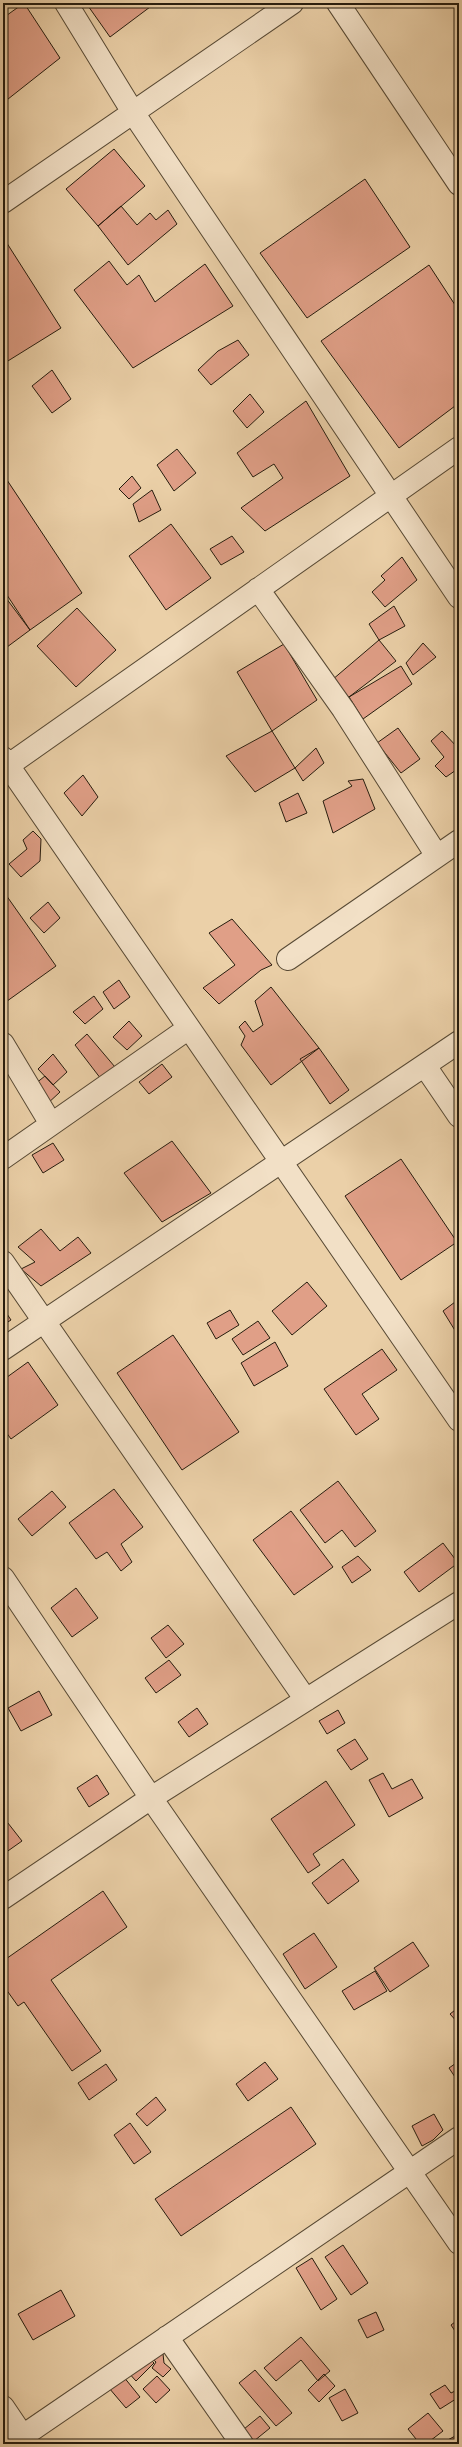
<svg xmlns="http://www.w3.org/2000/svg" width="462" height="2447" viewBox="0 0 462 2447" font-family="Alegreya,serif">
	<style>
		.building { fill: #e09f87; stroke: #261c0e }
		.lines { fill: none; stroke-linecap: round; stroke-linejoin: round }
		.minor-casing { stroke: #574934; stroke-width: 24 }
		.minor { stroke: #f2e0c6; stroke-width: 22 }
	</style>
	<rect width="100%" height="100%" fill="#ebd0a8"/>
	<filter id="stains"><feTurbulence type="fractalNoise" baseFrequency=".005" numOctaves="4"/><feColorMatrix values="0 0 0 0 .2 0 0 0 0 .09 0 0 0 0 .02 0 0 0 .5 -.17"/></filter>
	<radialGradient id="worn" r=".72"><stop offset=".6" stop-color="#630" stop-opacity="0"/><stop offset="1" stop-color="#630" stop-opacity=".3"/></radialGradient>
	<path class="building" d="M24,3L60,58L3,103V18Z
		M86,3H148L150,7L110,37Z
		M114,149L145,186L98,226L66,189Z
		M365,179L410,247L307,318L260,253Z
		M121,206L137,225L150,213L156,220L168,210L177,224L128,265L98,226Z
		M3,237L61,328L3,364Z
		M109,261L127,285L139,275L155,302L205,264L233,306L133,368L74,290Z
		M429,265L459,311V403L399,448L321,341Z
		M238,340L249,355L211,385L198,370L218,351Z
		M52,370L71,399L52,413L32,386Z
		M250,394L264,412L247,428L233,411Z
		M306,401L350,476L265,531L241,508L283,478L274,464L253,477L237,453Z
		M177,449L196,473L174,491L157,465Z
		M3,474L82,593L30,630L3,589Z
		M132,476L141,488L129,499L119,489Z
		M152,490L161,510L139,522L133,504Z
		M171,524L211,578L166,610L129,556Z
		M232,536L244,552L221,565L210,549Z
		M402,557L417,580L385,607L372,592L385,580L381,576Z
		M3,594L30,630L3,650Z
		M394,606L405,626L379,640L369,624Z
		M77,608L116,650L76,687L37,646Z
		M379,640L396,661L349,697L332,680Z
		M423,643L436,657L413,675L406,663Z
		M284,644L317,700L272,731L237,672Z
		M401,666L412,684L363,719L349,697Z
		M398,728L420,759L401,773L377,743Z
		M272,731L295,768L255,792L226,756Z
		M442,731L459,749V768L446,777L435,766L444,757L431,741Z
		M316,748L324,763L303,781L295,768Z
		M83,775L98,797L82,816L64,793Z
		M363,779L375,809L333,833L323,801L352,786L348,781Z
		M298,793L307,813L286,822L279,803Z
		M33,831L41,839L40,861L21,877L9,864L27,849L23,840Z
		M6,895L56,966L3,1004V898Z
		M48,902L60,918L44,933L30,918Z
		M232,919L272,965L261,970L219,1004L203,988L235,965L209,933Z
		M119,980L130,997L114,1009L103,992Z
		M271,987L319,1048L271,1085L241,1045L245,1036L239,1027L245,1021L253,1032L263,1025L255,1001Z
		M94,996L103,1009L85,1024L73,1012Z
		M129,1021L142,1036L127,1050L113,1037Z
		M87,1034L115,1067L101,1079L75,1045Z
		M319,1048L349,1090L330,1104L300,1059Z
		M53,1054L67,1072L53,1085L38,1069Z
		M162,1064L172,1077L149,1094L139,1082Z
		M45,1076L60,1092L46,1105L30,1088Z
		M172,1141L211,1193L162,1222L124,1173Z
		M53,1143L64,1160L43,1173L32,1155Z
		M401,1159L457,1242L401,1280L345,1196Z
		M41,1229L60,1251L78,1237L91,1253L41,1286L21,1269L35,1262L18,1247Z
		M307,1282L327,1306L292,1335L272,1311Z
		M459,1299V1337L443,1311Z
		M3,1308L11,1320L3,1325Z
		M230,1310L239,1325L216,1339L207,1323Z
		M258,1321L270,1338L243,1355L232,1339Z
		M173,1335L239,1432L182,1470L117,1373Z
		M275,1342L288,1366L254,1386L241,1363Z
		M382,1349L397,1370L362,1394L379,1419L356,1435L324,1389Z
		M28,1362L58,1405L11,1439L3,1428V1380Z
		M338,1481L376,1531L355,1547L342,1530L325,1543L300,1510Z
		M114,1489L143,1527L121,1544L132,1562L121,1571L107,1552L96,1559L69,1523Z
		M52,1491L66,1507L32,1536L18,1519Z
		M291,1511L333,1567L294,1595L253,1540Z
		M443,1543L458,1563L419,1592L404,1572Z
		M358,1556L371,1570L352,1583L342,1567Z
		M76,1588L98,1618L72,1637L51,1608Z
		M168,1625L184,1644L166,1658L151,1638Z
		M169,1660L181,1675L156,1693L145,1678Z
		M39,1691L52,1715L21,1731L8,1708Z
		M197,1708L208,1724L189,1737L178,1722Z
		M338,1710L345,1723L327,1734L319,1721Z
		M355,1739L368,1759L351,1770L337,1750Z
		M383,1773L392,1789L412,1779L423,1798L389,1817L369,1780Z
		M97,1775L109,1794L89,1807L77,1788Z
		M326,1781L355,1825L313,1854L320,1865L308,1873L271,1819Z
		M4,1818L22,1841L5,1853L3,1850Z
		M343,1859L359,1881L328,1904L312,1883Z
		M103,1891L127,1927L51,1980L101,2051L72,2071L24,2002L18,2006L3,1985V1961Z
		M314,1933L337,1967L305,1989L283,1954Z
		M413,1942L429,1966L390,1992L374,1968Z
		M375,1971L387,1991L354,2010L342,1991Z
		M459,2007V2024L450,2014Z
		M459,2061V2083L449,2068Z
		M265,2062L278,2079L248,2101L236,2084Z
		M106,2064L117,2080L89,2100L78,2083Z
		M156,2097L166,2110L147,2126L136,2114Z
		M291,2107L316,2144L181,2236L155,2199Z
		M434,2114L443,2130L433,2140L422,2146L412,2126Z
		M130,2123L151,2152L134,2164L114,2135Z
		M343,2245L368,2283L351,2295L325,2257Z
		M312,2258L337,2299L321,2310L296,2268Z
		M61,2290L75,2316L33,2340L18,2314Z
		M376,2312L384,2330L367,2338L358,2320Z
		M459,2319V2337L451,2325Z
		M301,2337L330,2371L318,2381L301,2360L276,2381L264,2368Z
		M156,2347L163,2354L164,2363L171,2369L163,2377L152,2368L156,2362L148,2355Z
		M145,2354L154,2363L136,2381L127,2371Z
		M255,2370L292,2413L276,2426L239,2383Z
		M324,2374L335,2386L319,2402L308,2390Z
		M123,2376L140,2397L126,2408L109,2388Z
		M157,2376L170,2390L156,2403L143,2389Z
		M445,2385L451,2393L459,2389V2397L440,2409L430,2394Z
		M345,2389L358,2413L342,2421L329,2398Z
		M428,2413L443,2431L426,2444H420L408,2429Z
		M260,2416L270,2428L254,2441L244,2429Z
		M459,2434V2444H440Z"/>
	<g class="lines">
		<defs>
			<path id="minor" d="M66,3L134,114L459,597
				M338,3L459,184
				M3,202L292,3
				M258,589L343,709L437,856
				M3,758L459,1420
				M3,769L459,448
				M288,959L459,841
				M3,1044L51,1124
				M425,1066L459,1116
				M3,1158L189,1028
				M3,1262L306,1700
				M3,1349L459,1042
				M3,1578L151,1798L459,2243
				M3,1898L151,1798L459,1603
				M167,2337L242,2444
				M3,2407L28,2444
				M11,2444L459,2138"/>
		</defs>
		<use href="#minor" class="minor-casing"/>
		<use href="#minor" class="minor"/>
	</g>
	<rect width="462" height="2447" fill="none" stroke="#ebd0a8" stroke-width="16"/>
	<rect x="4" y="4" width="454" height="2439" fill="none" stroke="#261c0e" stroke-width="2"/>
	<rect x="8" y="8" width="446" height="2431" fill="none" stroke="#261c0e"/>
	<rect width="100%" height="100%" filter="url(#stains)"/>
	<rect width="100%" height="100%" fill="url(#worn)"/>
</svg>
